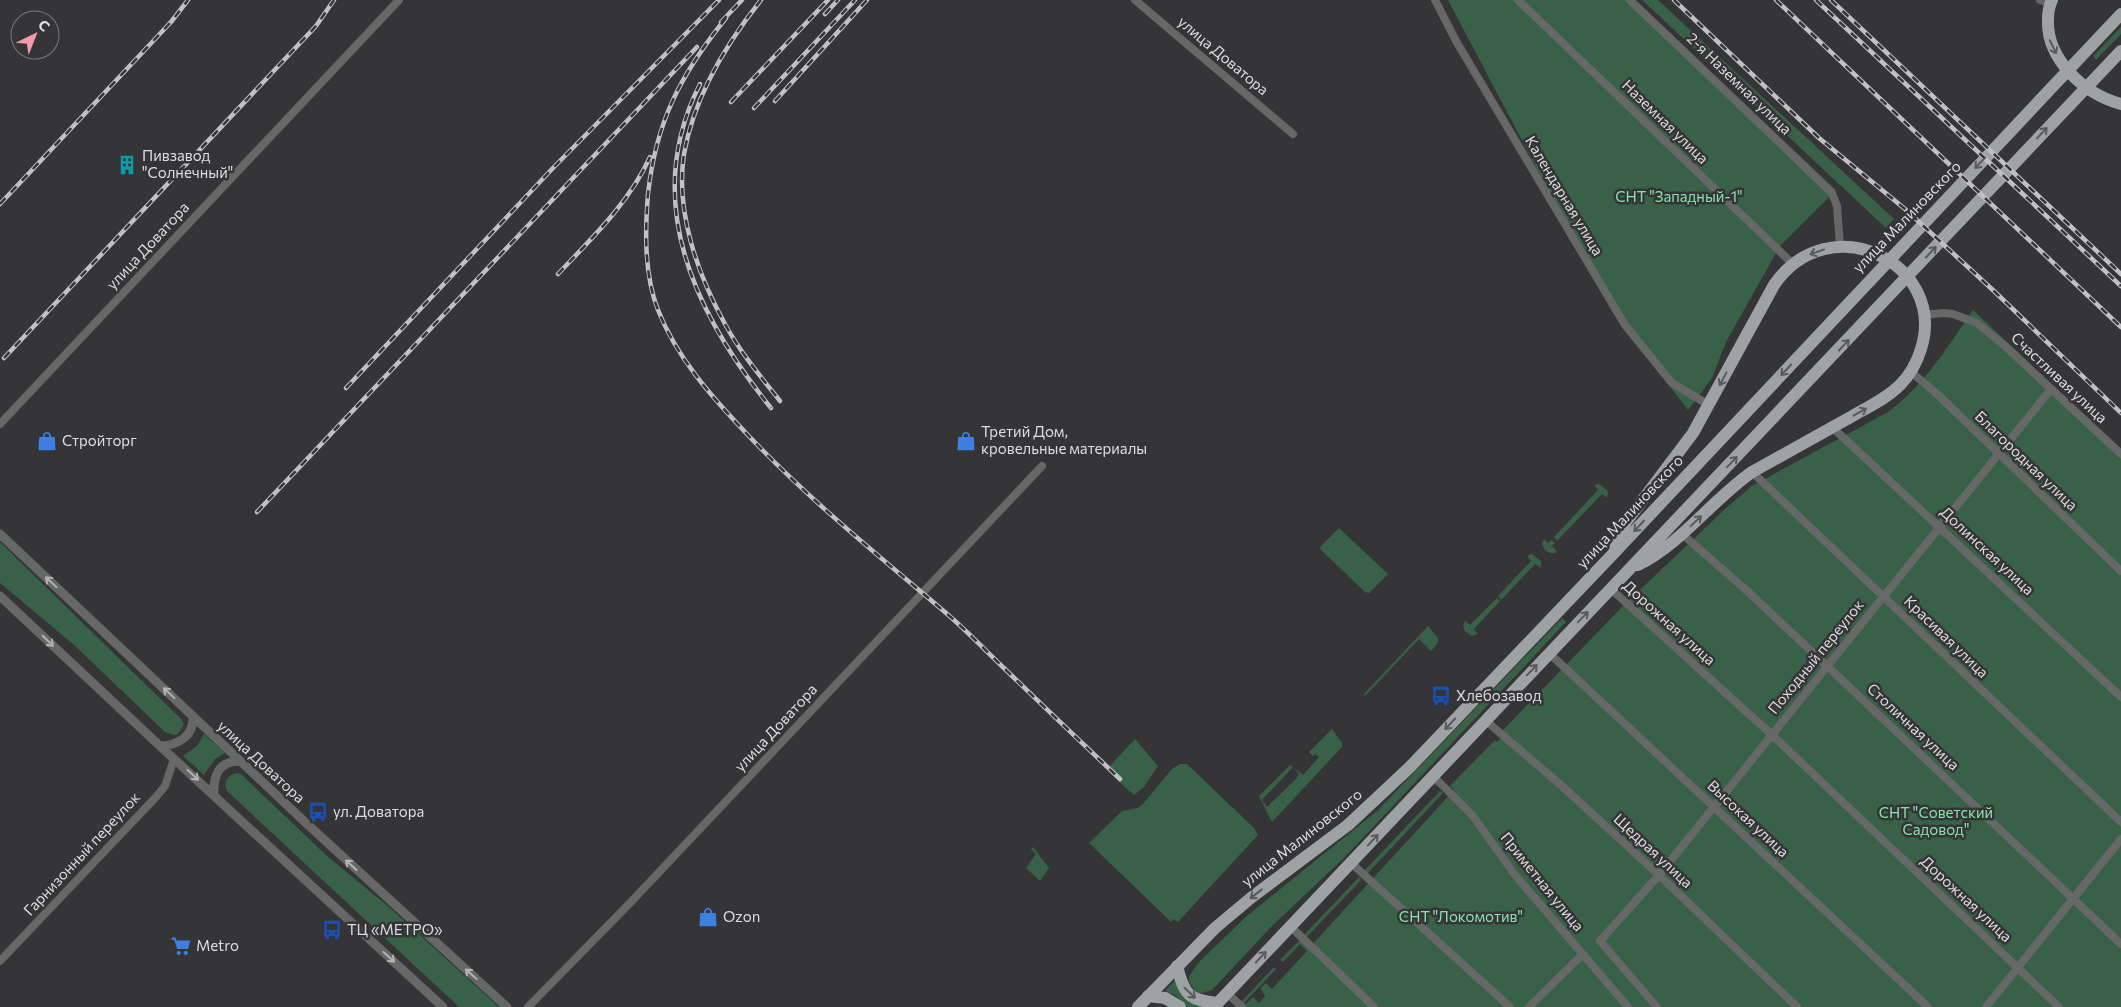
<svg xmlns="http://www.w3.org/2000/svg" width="2121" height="1007" viewBox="0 0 2121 1007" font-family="Commissioner,sans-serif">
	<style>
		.green { fill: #386148; fill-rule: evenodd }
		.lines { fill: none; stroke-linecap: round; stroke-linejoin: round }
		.minor { stroke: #666868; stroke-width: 8 }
		.tertiary { stroke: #666868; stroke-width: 9 }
		.trunk { stroke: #9fa2a4; stroke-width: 12 }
		.rail-casing { stroke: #c1c1c3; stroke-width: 4.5 }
		.rail { stroke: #353437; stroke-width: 2.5; stroke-dasharray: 8; stroke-linecap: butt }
		.oneway { stroke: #5a5a5d }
		.oneway2 { stroke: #b3b4b5 }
		.labels { text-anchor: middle; stroke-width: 5; stroke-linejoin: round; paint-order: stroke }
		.street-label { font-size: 15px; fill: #dddddf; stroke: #353437 }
		.poi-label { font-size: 15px; fill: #dddddf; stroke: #353437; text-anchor: start }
		.park-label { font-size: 15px; fill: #87e3aa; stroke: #353437 }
	</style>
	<rect width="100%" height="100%" fill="#353437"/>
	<path class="green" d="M1448,0H1635L1836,190L1780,246L1726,342L1712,378L1688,410L1613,313Z
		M1642,0H1658L1894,219L1886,228Z
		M2121,27V34L2096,60L2093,56Z
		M1973,310L2121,449V1007H1247L1245,1005L1253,997L1259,1003L1265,996L1260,988L1266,983L1272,989L1307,951L1300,944L1283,962L1280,960L1300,940L1309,948L1454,790L1450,786L1495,740L1497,742L1505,734L1502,731L1623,606L1726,508L1752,486L1888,412C1924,386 1948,346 1973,310Z
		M1599,484L1608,491L1607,498L1602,494L1557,541L1554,537L1598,490L1594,485Z
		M1339,528L1388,574L1369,593L1365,592L1321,550L1320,547Z
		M1544,539L1548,543L1551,540L1555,543L1552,546L1557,551L1555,553C1548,554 1543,550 1542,543Z
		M0,542L182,720L184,725L178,734L174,735L165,732L73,644L0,583Z
		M1532,554L1541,561V568L1535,564L1501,600L1498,596L1531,561L1527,556Z
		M1497,598L1500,601L1474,629L1478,634L1472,636L1465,631L1463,626L1465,621L1470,625Z
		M1562,618L1566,622L1344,858L1273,925L1212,990L1202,993L1196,992L1189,982V976L1199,962L1248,915L1377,811Z
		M1428,626L1438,638C1439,644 1435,647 1431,651L1419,639L1365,696L1364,694Z
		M1332,729L1342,743V747L1272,822L1259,796L1290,765L1303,775L1319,757L1316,754L1313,756L1309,752ZM1293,767L1299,774L1296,779L1267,807L1262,800Z
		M204,734L225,753L215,759L204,775L183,756L197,746Z
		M1135,739L1158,766L1144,787L1134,795L1118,781L1121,779L1109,767Z
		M1180,764H1187L1254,828L1258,835L1178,922L1174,919L1171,922L1169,920L1089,843L1122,811L1137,808L1142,805L1172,769Z
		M237,773L241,774L327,856L389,907L499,1007H459L227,791C223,782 227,775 237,773Z
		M1440,791L1443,793L1367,874L1364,871Z
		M1033,847L1049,868L1040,881L1026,868L1036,854L1031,849Z
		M1359,877L1361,880L1306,938L1304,935Z
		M1274,967L1276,969L1243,1004L1241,1002Z
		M1176,979L1203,1006L1202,1007H1188L1175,995L1165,991Z"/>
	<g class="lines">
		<path class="minor" d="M1135,0L1293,134
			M1435,0L1456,41L1625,325L1672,383L1709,405
			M1518,0L1793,264
			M1630,0L1832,193L1837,206L1840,246
			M2040,0L2050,3
			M1924,315L1943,313L1953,314L1977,323L2006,347L2121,454
			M1911,372L1937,394L2121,571
			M0,424L399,0
			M1832,427L2121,697
			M1752,472L2121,822
			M1682,534L1745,589L1826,665L2121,944
			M1611,589L1771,734L2059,1007
			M1549,653L1928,1007
			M1485,720L1562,786L1659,875L1797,1007
			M1433,776L1473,816L1515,875L1628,1007
			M1351,863L1510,1007
			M1290,926L1374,1007
			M0,961L156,797L165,786L174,759
			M1227,993L1242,1007
			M528,1007L630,903L1042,466
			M1529,1007L1583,954
			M1657,1007L1600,941L1659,875L2051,389
			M1986,1007L2121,839"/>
		<path class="tertiary" d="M0,534L306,823L507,1007
			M0,596L160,746L443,1007
			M160,746C179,745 194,736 193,716
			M214,796C213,776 218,761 240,761"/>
		<path class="trunk" d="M2052,0C2049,6 2048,12 2048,19C2046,59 2084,94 2121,104
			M1615,548L1626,522L1693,433L1774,285C1829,205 1948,263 1921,349C1917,362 1910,375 1900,385C1886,399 1866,408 1849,418C1817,436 1784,454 1752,472C1712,500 1682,543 1638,565
			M1177,966C1184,994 1188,1000 1217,1003
			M1148,996L1165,998L1180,1007
			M1138,1007L1215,928L1252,897L1348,825L1410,767L1612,555L2121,14
			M1214,1007L2121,51"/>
		<defs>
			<path id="rail" d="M761,0C726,44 694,97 684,154C675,212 698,275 725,324C740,352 761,377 780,401
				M1674,0L1819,138L1905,209L1995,292L2121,413
				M1776,0L2121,327
				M1816,0L2121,286
				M1831,0L2121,274
				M825,14L838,0
				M726,18C681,74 656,121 648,194C645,231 644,274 658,310C677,358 711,396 746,433C807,498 878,555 946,613C967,631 986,651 1006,670C1044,707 1082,743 1120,779
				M721,22L742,0
				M700,84C640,202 696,315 771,408
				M775,101L867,0
				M731,102L828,0
				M754,108L855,0
				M0,204L171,22L188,0
				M558,274C592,238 629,203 650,157
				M4,358L316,26L334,0
				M346,388L553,168L719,0
				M257,512L697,47"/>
		</defs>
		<use href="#rail" class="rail-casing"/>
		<use href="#rail" class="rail"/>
	</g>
	<defs><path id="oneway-shaft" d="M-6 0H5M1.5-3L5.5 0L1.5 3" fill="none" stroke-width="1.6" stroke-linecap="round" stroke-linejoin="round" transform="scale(1.25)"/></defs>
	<g class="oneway">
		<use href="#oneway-shaft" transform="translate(2053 47) rotate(65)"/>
		<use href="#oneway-shaft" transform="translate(2042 133) rotate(-47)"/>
		<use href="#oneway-shaft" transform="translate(1980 163) rotate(134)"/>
		<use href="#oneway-shaft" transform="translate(1817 252) rotate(160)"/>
		<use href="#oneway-shaft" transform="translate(1931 252) rotate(-47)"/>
		<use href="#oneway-shaft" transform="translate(1844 345) rotate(-47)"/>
		<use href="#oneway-shaft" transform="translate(1786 370) rotate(133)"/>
		<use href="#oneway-shaft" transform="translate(1723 379) rotate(118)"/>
		<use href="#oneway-shaft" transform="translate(1860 412) rotate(-29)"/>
		<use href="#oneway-shaft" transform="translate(1732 462) rotate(-46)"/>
		<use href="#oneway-shaft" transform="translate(1696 521) rotate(-43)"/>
		<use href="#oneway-shaft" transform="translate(1639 526) rotate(133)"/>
		<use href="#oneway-shaft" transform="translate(1583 617) rotate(-46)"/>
		<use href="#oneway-shaft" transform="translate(1532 670) rotate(-46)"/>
		<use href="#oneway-shaft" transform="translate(1450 724) rotate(133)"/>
		<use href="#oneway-shaft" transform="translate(1373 840) rotate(-47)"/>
		<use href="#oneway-shaft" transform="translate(1256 894) rotate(142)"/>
		<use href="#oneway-shaft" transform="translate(1261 957) rotate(-47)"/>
		<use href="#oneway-shaft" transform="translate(1190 993) rotate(44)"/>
	</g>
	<g class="oneway2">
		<use href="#oneway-shaft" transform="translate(51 582) rotate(-137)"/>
		<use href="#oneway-shaft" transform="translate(48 641) rotate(44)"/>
		<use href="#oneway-shaft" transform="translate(169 693) rotate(-137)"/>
		<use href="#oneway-shaft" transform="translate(193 775) rotate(43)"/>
		<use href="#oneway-shaft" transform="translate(351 865) rotate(-138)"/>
		<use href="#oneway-shaft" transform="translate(389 957) rotate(42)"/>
		<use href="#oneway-shaft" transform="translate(471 974) rotate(-138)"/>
	</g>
	<defs>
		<symbol id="building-bare" viewBox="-9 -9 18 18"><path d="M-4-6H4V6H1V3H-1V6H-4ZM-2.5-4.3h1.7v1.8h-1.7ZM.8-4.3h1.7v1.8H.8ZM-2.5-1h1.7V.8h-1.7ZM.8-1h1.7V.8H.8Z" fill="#0f9aa8" stroke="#353437" stroke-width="2.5" paint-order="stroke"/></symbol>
		<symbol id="shop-bare" viewBox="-9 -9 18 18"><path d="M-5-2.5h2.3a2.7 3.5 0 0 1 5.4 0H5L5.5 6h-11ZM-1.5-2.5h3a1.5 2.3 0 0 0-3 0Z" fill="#3f7fe0" stroke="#353437" stroke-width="2.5" paint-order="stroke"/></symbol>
		<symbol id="bus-bare" viewBox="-9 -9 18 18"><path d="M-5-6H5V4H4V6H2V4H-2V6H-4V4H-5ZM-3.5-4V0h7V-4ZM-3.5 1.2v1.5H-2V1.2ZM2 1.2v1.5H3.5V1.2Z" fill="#1a4fb4" stroke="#353437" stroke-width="2.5" paint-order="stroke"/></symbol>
		<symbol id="supermarket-bare" viewBox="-9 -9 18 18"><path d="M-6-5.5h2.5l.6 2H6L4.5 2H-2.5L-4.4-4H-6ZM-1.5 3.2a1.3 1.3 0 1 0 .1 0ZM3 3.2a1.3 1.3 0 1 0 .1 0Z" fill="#3f7fe0" stroke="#353437" stroke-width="2.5" paint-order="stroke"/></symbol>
	</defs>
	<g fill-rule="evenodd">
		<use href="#building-bare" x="113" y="151" width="28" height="28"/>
		<use href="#shop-bare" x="33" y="427" width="28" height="28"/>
		<use href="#shop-bare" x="952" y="427" width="28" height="28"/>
		<use href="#bus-bare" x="1427" y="682" width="28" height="28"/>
		<use href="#bus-bare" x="304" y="798" width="28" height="28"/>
		<use href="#shop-bare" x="694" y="903" width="28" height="28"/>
		<use href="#bus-bare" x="318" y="916" width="28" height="28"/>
		<use href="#supermarket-bare" x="167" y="932" width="28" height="28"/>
	</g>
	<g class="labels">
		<g class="street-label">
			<text transform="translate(1223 56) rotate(40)" y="5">улица Доватора</text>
			<text transform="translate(1739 84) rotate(44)" y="5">2-я Наземная улица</text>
			<text transform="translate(1665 122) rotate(44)" y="5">Наземная улица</text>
			<text transform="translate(1564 196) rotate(59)" y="5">Календарная улица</text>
			<text transform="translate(1907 217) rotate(-46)" y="5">улица Малиновского</text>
			<text transform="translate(148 246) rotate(-47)" y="5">улица Доватора</text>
			<text transform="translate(2059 378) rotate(43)" y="5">Счастливая улица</text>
			<text transform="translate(2026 461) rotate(44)" y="5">Благородная улица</text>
			<text transform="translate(1630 512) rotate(-47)" y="5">улица Малиновского</text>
			<text transform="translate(1987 551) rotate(43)" y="5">Долинская улица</text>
			<text transform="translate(1669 623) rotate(42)" y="5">Дорожная улица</text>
			<text transform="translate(1946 637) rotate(44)" y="5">Красивая улица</text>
			<text transform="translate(1816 657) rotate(-51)" y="5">Походный переулок</text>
			<text transform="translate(1913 727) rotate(43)" y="5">Столичная улица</text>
			<text transform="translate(776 728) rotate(-47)" y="5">улица Доватора</text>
			<text transform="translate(261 762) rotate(43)" y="5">улица Доватора</text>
			<text transform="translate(1748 819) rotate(43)" y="5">Высокая улица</text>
			<text transform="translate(1302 838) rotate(-38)" y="5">улица Малиновского</text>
			<text transform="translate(1653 851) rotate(43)" y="5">Щедрая улица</text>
			<text transform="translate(82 854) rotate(-47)" y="5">Гарнизонный переулок</text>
			<text transform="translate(1542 882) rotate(51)" y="5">Приметная улица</text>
			<text transform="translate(1966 899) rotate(43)" y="5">Дорожная улица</text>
		</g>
		<g class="poi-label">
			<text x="142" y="161">Пивзавод<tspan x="142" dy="17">"Солнечный"</tspan></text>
			<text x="981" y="437">Третий Дом,<tspan x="981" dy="17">кровельные материалы</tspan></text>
			<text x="62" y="446">Стройторг</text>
			<text x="1456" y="701">Хлебозавод</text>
			<text x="333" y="817">ул. Доватора</text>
			<text x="723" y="922">Ozon</text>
			<text x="347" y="935">ТЦ «МЕТРО»</text>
			<text x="196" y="951">Metro</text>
		</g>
		<g class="park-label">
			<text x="1679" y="202">СНТ "Западный-1"</text>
			<text x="1936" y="818">СНТ "Советский<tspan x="1936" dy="17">Садовод"</tspan></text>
			<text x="1461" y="922">СНТ "Локомотив"</text>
		</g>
	</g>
	<g transform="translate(35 35) rotate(43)"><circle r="24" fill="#353437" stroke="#78787a"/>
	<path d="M0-4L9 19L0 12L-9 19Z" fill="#f29ab0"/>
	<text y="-8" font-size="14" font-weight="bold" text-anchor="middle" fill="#dddddf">С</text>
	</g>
</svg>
